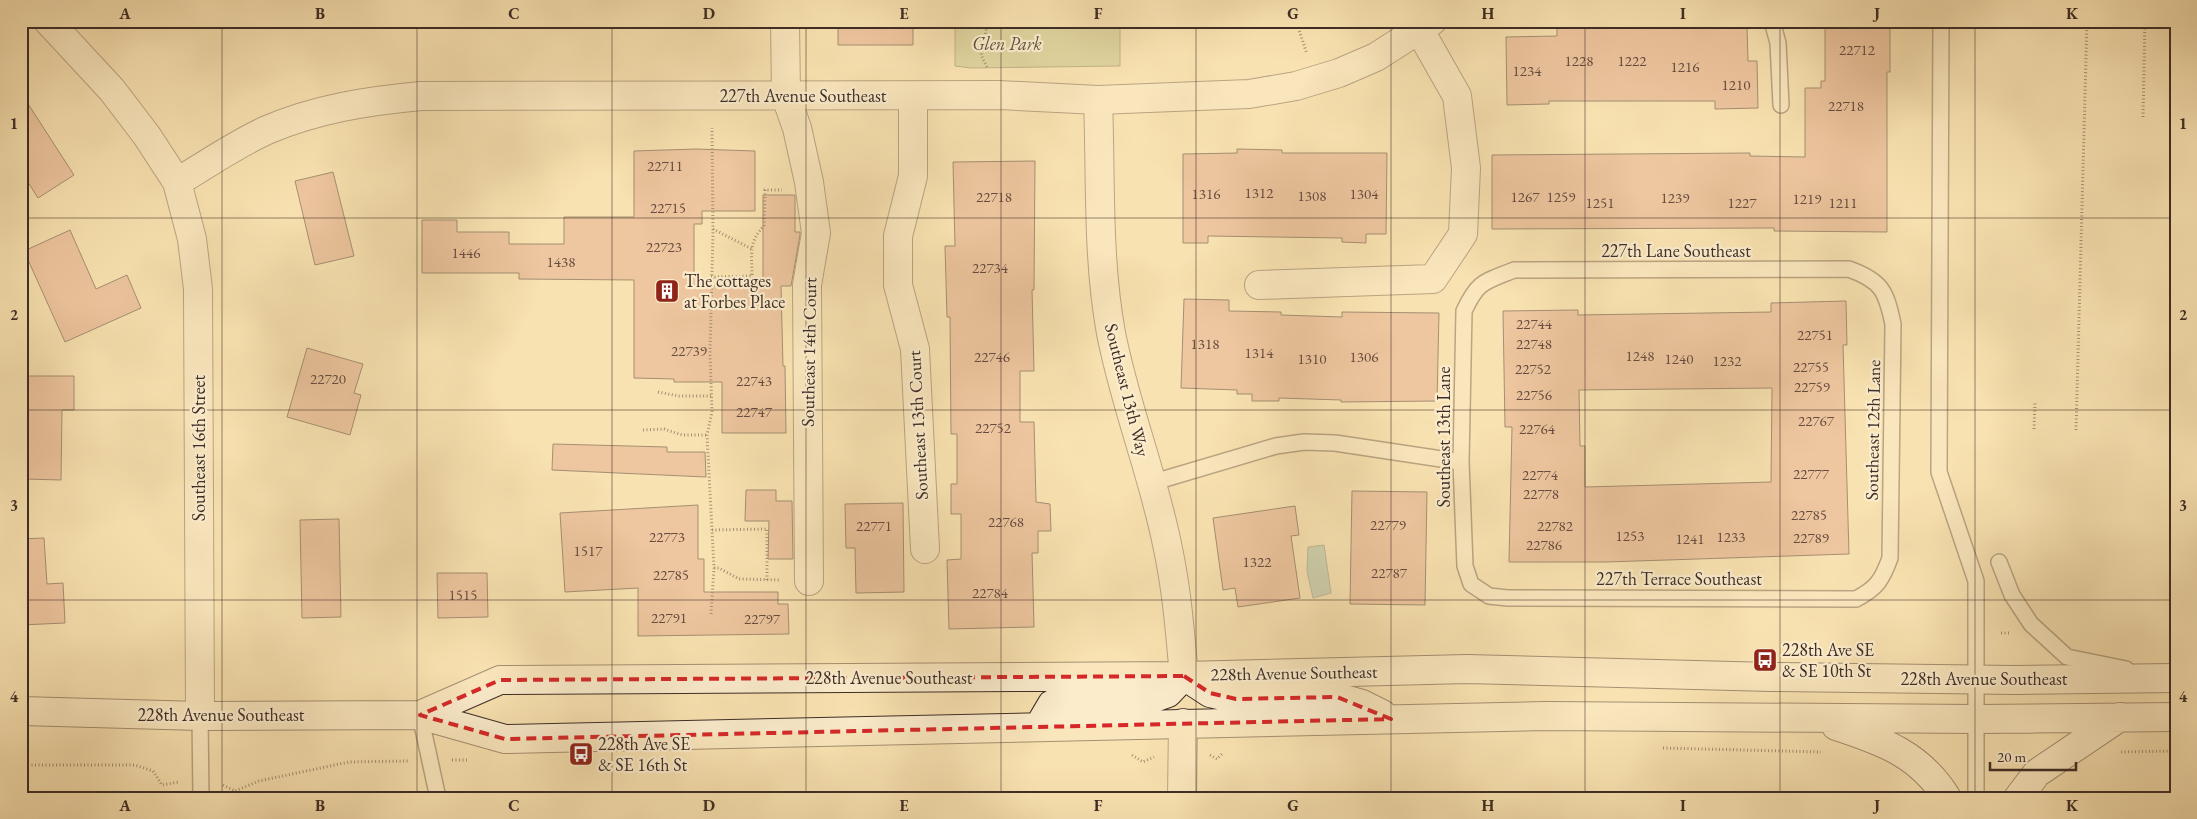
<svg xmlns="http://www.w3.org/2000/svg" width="2197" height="819" viewBox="0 0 2197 819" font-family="'EB Garamond',serif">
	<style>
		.green { fill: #c0c38a; stroke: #7f7858 }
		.water { fill: #9ebead; stroke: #788477 }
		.building { fill: #e0a48b; stroke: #3e2d27; fill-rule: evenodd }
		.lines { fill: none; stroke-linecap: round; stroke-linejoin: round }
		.lane-casing { stroke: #6d5a4a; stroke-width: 18 }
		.street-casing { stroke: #6d5a4a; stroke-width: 30 }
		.secondary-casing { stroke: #3e2d27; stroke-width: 30 }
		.path { stroke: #3e2d27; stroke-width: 3; stroke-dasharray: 1 2.5; stroke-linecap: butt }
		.lane { stroke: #fbeccc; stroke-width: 15 }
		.street { stroke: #fbeccc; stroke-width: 28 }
		.secondary { stroke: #fbeccc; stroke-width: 28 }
		.marked { fill: none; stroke: #d62828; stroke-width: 4; stroke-dasharray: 10 6; stroke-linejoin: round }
		.grid { fill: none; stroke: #3e2d27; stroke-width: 1; stroke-opacity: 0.55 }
		.labels { text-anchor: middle; stroke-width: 4.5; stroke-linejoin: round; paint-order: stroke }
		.number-label { font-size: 15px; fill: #664b40 }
		.park-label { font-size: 18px; font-style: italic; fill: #5e5240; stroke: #fbeccc }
		.street-label { font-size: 18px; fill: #3e2d27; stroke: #fbeccc }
		.poi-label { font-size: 18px; fill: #3e2d27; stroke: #fbeccc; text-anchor: start }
		.neatline { fill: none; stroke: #3e2d27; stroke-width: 2 }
		.grid-label { font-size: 16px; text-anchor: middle; font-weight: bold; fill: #3e2d27 }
	</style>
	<rect width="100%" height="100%" fill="#f9e2b1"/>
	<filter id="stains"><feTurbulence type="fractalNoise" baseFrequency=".004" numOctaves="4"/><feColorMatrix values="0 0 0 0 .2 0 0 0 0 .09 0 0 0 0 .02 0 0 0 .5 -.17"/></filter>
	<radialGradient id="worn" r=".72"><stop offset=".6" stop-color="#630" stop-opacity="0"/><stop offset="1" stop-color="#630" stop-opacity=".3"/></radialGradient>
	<path class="green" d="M955,21H1120V66L971,68L955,66Z"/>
	<path class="water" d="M1324,545L1331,593L1313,598L1307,571L1308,547Z"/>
	<path class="building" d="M838,21H913V45H838Z
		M1557,21H1708V25H1747L1748,61H1757L1758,108L1715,109V101H1549V104L1507,105L1506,37L1557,36Z
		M1825,28H1890V72H1887V232L1774,231V228L1492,229V155L1750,153V156L1805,157V88H1821V81H1825Z
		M21,93L74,175L38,198L21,171Z
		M696,149L755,151V211H702V224H694V274H697V286L763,285V195H795V232H800V235L791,286H781L783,366H785L786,433H722V382H674V379L634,378V280L519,279V273H422V220H457V232H509V244H564V217H634V151Z
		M1237,149L1282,150V153H1387L1386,234H1366V243L1342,242V238L1208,236V243H1183V154L1237,153Z
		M1035,161L1034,290H1032L1034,371H1020V422H1034L1036,502L1050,504L1051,531H1038V553H1032L1034,627L949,629L947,560L961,559V514H951V484H957V434H951L950,317H947L945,246H955L953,162Z
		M333,172L354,256L315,265L295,181Z
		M70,230L96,289L127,275L141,308L65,342L24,251Z
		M1184,299L1229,300V311L1281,312V315L1342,317V312L1439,313L1437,401L1341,402V400L1279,398V401H1252V394H1237V390L1181,388Z
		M1846,301L1847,345H1843L1849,554L1606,562H1509L1512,427H1505L1503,311L1578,310V315L1771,312V303ZM1772,388L1771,482L1585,487V446H1580L1579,390Z
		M307,348L363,364L354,393L361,395L350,435L287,417Z
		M24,376H74V410H62L61,480L24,479V422H21V388H24Z
		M553,444L667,447V452H705L706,477L552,470Z
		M746,490H776V501H792L793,559H768L769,521H745Z
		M1352,491L1427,492L1425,605L1350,604Z
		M903,503L904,592L856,593L855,548H846L845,504Z
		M698,505V559H704V592H778V604H788L789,634L638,636V588L565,592L560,513Z
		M1295,506L1299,535L1291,536L1300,598L1238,607L1235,588L1223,590L1213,518Z
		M339,519L341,617L302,618L300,520Z
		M44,538L47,584L63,583L65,623L21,625V539Z
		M437,573H487L488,617L438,618Z"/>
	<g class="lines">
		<defs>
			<path id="lane" d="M1772,21L1778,43L1781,105
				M1941,21L1939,472L1976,581V798
				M1849,269C1882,281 1886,291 1893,324L1890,558C1882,580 1877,588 1856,599L1508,598L1489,596L1471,584L1465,566L1461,462L1464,311C1478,281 1484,282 1514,270Z
				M1151,483L1276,446L1304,442L1335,443L1461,462
				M1999,562L2012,595L2031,624L2067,657L2126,669
				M420,715L438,798
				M200,716L201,798"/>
			<path id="street" d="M48,21L112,90L147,136L177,182L192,239L198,289L200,716
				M785,21L786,97L797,128L809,182L816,233L807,285L809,581
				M913,96V176L898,236V285L915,349L925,549
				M1098,100C1101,177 1097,257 1111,333C1125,406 1154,476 1168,549C1177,591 1180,633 1184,676
				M177,182C206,165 236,144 267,130C316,109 367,101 421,96L999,95L1098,100L1249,94L1296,86L1339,73L1376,57L1432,21
				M1259,285L1433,279L1463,234L1466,168L1457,96L1419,29
				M1182,798L1183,723"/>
			<path id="secondary" d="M21,711L200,716L420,715L505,739L1546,716L1976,719L2176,717
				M420,715L500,680L1184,676L1467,669L1771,677L2015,680L2176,678
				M1039,726L1052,704L1059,701L1151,699L1168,693L1184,676L1210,693L1236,699L1337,697L1362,704L1382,714
				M1836,726C1882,741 1920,754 1947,798
				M2018,798L2037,773L2120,717"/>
		</defs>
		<use href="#lane" class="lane-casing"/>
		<use href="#street" class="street-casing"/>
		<use href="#secondary" class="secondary-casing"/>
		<path class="path" d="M1296,21L1307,54
			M987,67L981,55L988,21
			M2143,117L2145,21
			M713,229L752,249
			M711,277L752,276C752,255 748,242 764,226L765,190H782
			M658,392L679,396H711
			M2034,429L2035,403
			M643,430L664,429L682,435H707
			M2076,430L2087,21
			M712,530L767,529V580
			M714,568H719L739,579L780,580
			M711,614L714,568L707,435L712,412L710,353L713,232L712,128
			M2001,633H2011
			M1663,748L1821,752
			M2121,752L2176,751
			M1132,755L1143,762L1154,757
			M1210,755L1217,759L1223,753
			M452,760H468
			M21,765H135L153,771L162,785L179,782
			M223,785L235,791L259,781L349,762L408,761"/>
		<use href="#lane" class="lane"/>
		<use href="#street" class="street"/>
		<use href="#secondary" class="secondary"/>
	</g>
	<path d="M0 0H2197V819H0ZM1184,676L1210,693L1236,699L1337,697L1391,719L505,739L420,715L500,680Z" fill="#f9e2b1" fill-opacity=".55" fill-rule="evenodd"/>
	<path class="marked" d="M1184,676L1210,693L1236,699L1337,697L1391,719L505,739L420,715L500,680Z"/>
	<path class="grid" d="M222,21V798M417,21V798M612,21V798M806,21V798M1001,21V798M1196,21V798M1391,21V798M1585,21V798M1780,21V798M1975,21V798M21,218H2176M21,410H2176M21,600H2176"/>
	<defs>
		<symbol id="building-square" viewBox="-11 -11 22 22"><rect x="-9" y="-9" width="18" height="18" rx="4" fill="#8f2418" stroke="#fbeccc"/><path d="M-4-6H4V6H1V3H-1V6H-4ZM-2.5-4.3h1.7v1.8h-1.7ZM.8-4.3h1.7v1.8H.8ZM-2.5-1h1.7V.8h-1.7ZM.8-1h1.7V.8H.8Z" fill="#fff"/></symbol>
		<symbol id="bus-square" viewBox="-11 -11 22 22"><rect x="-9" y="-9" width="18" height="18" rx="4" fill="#8f2418" stroke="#fbeccc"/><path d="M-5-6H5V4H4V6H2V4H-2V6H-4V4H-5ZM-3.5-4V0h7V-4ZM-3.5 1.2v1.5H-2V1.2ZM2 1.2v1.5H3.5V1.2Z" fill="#fff"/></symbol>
	</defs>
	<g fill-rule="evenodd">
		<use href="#building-square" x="653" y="277" width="28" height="28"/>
		<use href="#bus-square" x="1751" y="646" width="28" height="28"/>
		<use href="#bus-square" x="567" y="740" width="28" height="28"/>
	</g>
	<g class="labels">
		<g class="number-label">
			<text x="1857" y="55">22712</text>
			<text x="1579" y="66">1228</text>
			<text x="1632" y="66">1222</text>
			<text x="1685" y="72">1216</text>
			<text x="1527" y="76">1234</text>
			<text x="1736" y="90">1210</text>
			<text x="1846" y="111">22718</text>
			<text x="665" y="171">22711</text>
			<text x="1259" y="198">1312</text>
			<text x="1206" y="199">1316</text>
			<text x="1364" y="199">1304</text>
			<text x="1312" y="201">1308</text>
			<text x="994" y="202">22718</text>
			<text x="1525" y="202">1267</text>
			<text x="1561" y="202">1259</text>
			<text x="1675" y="203">1239</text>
			<text x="1807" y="204">1219</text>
			<text x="1600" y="208">1251</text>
			<text x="1742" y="208">1227</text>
			<text x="1843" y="208">1211</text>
			<text x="668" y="213">22715</text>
			<text x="664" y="252">22723</text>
			<text x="466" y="258">1446</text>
			<text x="561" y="267">1438</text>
			<text x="990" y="273">22734</text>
			<text x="1534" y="329">22744</text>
			<text x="1815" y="340">22751</text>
			<text x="1205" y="349">1318</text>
			<text x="1534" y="349">22748</text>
			<text x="689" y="356">22739</text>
			<text x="1259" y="358">1314</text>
			<text x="1640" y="361">1248</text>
			<text x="992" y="362">22746</text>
			<text x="1364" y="362">1306</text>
			<text x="1312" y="364">1310</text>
			<text x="1679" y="364">1240</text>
			<text x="1727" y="366">1232</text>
			<text x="1811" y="372">22755</text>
			<text x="1533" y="374">22752</text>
			<text x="328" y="384">22720</text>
			<text x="754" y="386">22743</text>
			<text x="1812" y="392">22759</text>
			<text x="1534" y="400">22756</text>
			<text x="754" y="417">22747</text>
			<text x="1816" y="426">22767</text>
			<text x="993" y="433">22752</text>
			<text x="1537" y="434">22764</text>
			<text x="1811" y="479">22777</text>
			<text x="1540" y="480">22774</text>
			<text x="1541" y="499">22778</text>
			<text x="1809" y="520">22785</text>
			<text x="1006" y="527">22768</text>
			<text x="1388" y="530">22779</text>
			<text x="874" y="531">22771</text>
			<text x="1555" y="531">22782</text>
			<text x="1630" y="541">1253</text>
			<text x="667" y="542">22773</text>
			<text x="1731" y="542">1233</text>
			<text x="1811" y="543">22789</text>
			<text x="1690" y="544">1241</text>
			<text x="1544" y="550">22786</text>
			<text x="588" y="556">1517</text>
			<text x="1257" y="567">1322</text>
			<text x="1389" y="578">22787</text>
			<text x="671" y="580">22785</text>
			<text x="990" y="598">22784</text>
			<text x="463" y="600">1515</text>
			<text x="669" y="623">22791</text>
			<text x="762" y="624">22797</text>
		</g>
		<g class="park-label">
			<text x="1007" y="50">Glen Park</text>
		</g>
		<g class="street-label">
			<text x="803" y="102">227th Avenue Southeast</text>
			<text x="1676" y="257">227th Lane Southeast</text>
			<text transform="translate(809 352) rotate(-89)" y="6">Southeast 14th Court</text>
			<text transform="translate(1127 390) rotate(76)" y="6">Southeast 13th Way</text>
			<text transform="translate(918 425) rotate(-93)" y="6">Southeast 13th Court</text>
			<text transform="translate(1873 430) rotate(-89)" y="6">Southeast 12th Lane</text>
			<text transform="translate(1444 437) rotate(-90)" y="6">Southeast 13th Lane</text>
			<text transform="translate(199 448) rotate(-90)" y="6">Southeast 16th Street</text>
			<text x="1679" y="585">227th Terrace Southeast</text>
			<text transform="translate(1294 673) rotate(-1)" y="6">228th Avenue Southeast</text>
			<text x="889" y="684">228th Avenue Southeast</text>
			<text x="1984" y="685">228th Avenue Southeast</text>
			<text x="221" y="721">228th Avenue Southeast</text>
		</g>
		<g class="poi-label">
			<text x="684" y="287">The cottages<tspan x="684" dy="21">at Forbes Place</tspan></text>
			<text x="1782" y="656">228th Ave SE<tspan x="1782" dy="21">&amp; SE 10th St</tspan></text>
			<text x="598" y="750">228th Ave SE<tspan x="598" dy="21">&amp; SE 16th St</tspan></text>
		</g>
	</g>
	<rect width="2197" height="819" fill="none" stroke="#f9e2b1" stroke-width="55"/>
	<path d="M1990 762v8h86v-8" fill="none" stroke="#3e2d27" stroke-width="2.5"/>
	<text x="1997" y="762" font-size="15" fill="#3e2d27" stroke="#fbeccc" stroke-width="4" paint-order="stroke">20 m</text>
	<rect x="28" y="28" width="2142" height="764" class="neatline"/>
	<g class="grid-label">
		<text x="125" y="19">A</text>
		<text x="320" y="19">B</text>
		<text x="514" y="19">C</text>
		<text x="709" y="19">D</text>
		<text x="904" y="19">E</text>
		<text x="1098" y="19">F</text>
		<text x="1293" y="19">G</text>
		<text x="1488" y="19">H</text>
		<text x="1683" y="19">I</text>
		<text x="1877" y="19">J</text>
		<text x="2072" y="19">K</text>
		<text x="14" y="129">1</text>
		<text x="2183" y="129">1</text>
		<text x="14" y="320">2</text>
		<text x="2183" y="320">2</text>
		<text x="14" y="511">3</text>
		<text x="2183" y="511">3</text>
		<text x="14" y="702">4</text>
		<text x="2183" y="702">4</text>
		<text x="125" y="811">A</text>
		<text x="320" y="811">B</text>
		<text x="514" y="811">C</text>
		<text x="709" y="811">D</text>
		<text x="904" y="811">E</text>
		<text x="1098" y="811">F</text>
		<text x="1293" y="811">G</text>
		<text x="1488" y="811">H</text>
		<text x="1683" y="811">I</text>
		<text x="1877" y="811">J</text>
		<text x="2072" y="811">K</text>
	</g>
	<rect width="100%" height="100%" filter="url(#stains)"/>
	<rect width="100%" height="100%" fill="url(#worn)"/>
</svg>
